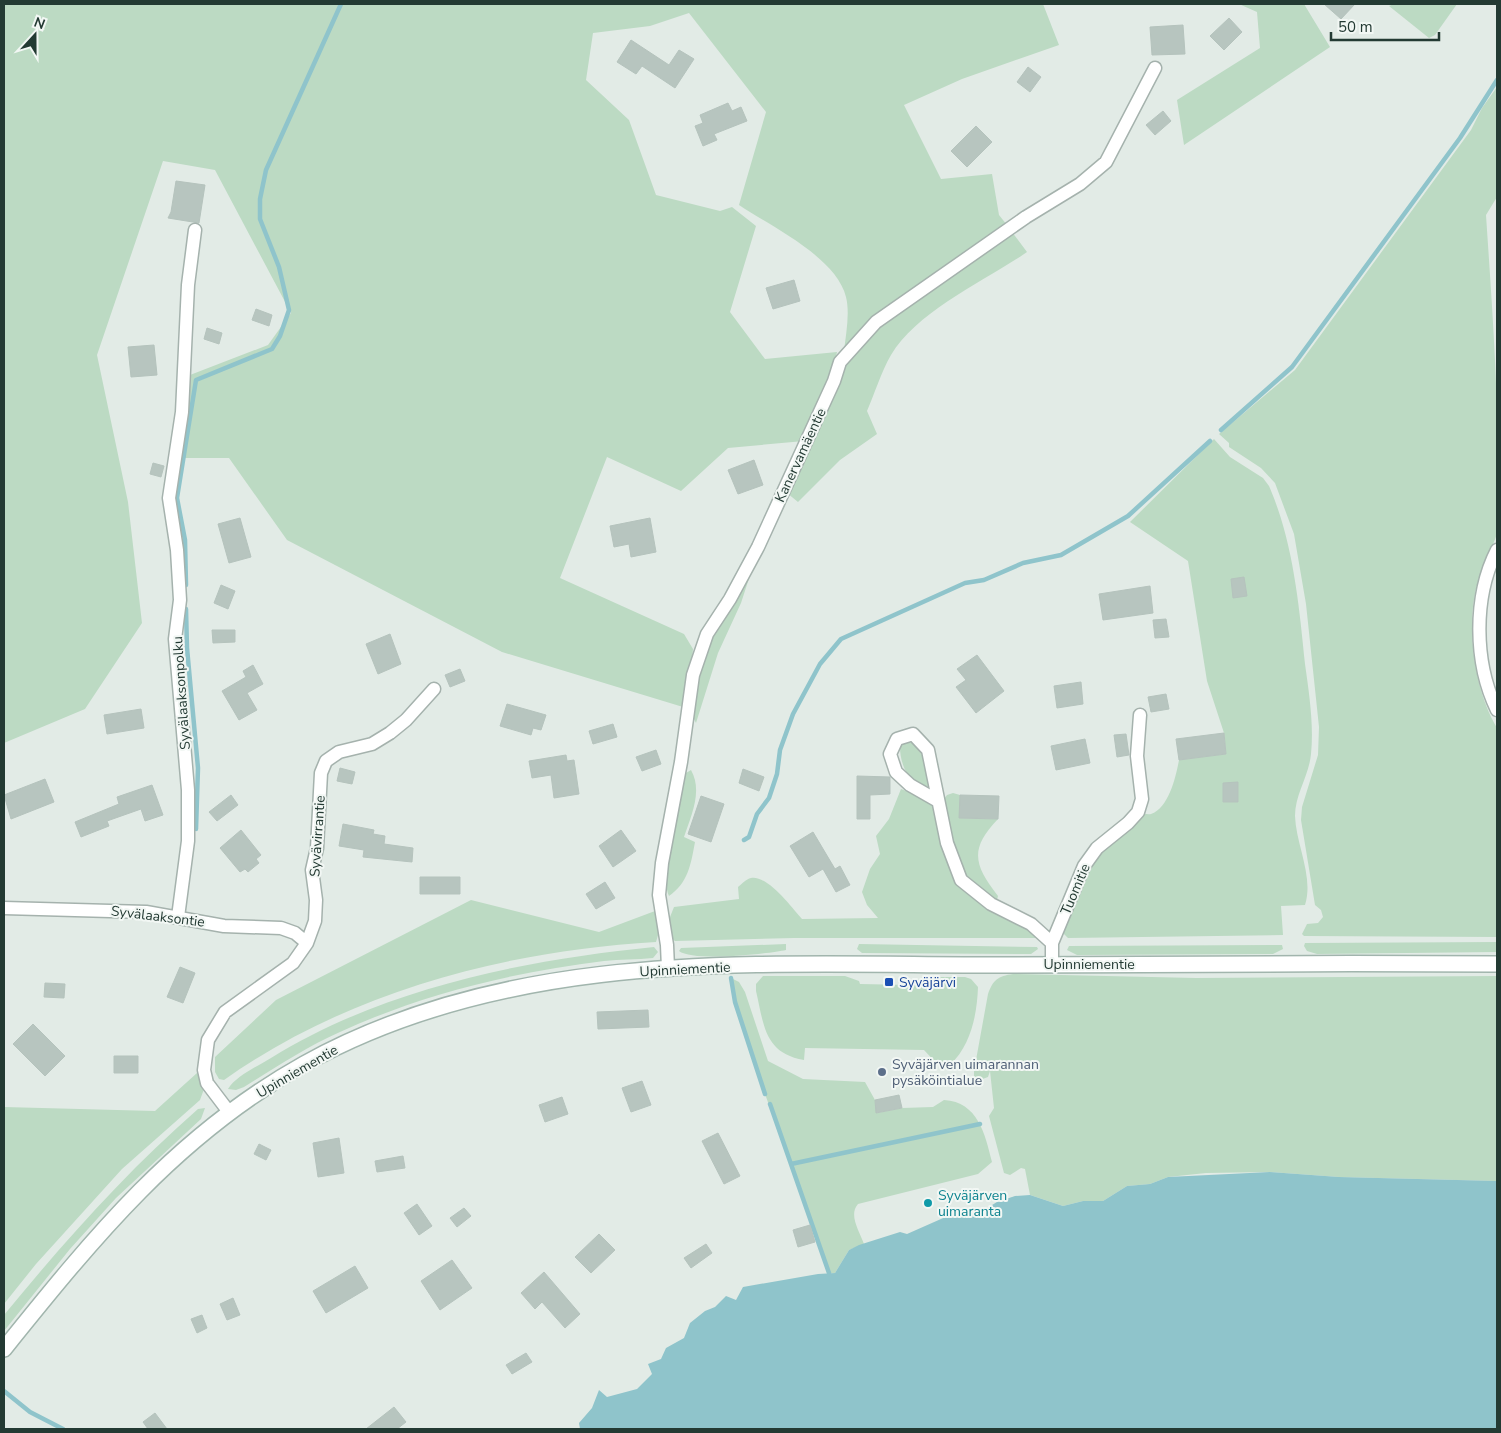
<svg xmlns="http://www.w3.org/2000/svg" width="1501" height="1433" viewBox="0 0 1501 1433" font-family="'Nunito Sans',sans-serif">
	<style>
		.green { fill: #bcdac3 }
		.water { fill: #8fc4cb }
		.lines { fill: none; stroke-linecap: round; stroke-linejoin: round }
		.stream { stroke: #8fc4cb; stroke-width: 4.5 }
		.building { fill: #b7c5bf; stroke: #b5c3bd }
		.minor-casing { stroke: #a5b2ad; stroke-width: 15 }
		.secondary-casing { stroke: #a1b5ad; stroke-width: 18 }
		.minor { stroke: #fff; stroke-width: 12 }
		.secondary { stroke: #fff; stroke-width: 15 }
		.transit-dot { fill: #1a4fb4; stroke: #f2f7f4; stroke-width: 2 }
		.service-dot { fill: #5c6f8a; stroke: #f2f7f4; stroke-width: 2 }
		.culture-dot { fill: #0f9aa8; stroke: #f2f7f4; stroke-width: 2 }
		.labels { text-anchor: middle; stroke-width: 4; stroke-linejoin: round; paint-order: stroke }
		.street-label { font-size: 14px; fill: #233a33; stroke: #f2f7f4 }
		.transit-label { font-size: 14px; fill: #164399; stroke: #f2f7f4; text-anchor: start }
		.service-label { font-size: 14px; fill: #4e5e75; stroke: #f2f7f4; text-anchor: start }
		.culture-label { font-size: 14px; fill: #0d838f; stroke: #f2f7f4; text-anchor: start }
	</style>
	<rect width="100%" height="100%" fill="#e2ebe6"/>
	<path class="green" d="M4,4H1043L1059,45L962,79L904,105L941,179L992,174L999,215L1007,225L872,318L844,351C846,334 850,313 846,297C836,257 772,227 739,205L766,112L689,13L650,26L593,33L586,80L629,120L656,195L720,211L732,207L756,226L730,312L765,359L837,352L830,382L804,441L728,448L681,491L607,457L560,578L684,634L693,649L691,671L683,707L502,652L287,540L229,458H177L190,375L268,345L291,313L215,170L163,161L97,355L128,502L142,623L85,709L4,743Z
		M1239,4H1304L1330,47L1184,145L1177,100L1260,48L1257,12Z
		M1394,4H1457L1435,35L1429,38L1389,6Z
		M1497,87V197L1486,215C1493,320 1501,426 1497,532C1497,538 1481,571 1478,581C1465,624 1474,690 1497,728V937L1304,936L1302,934L1307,924L1318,923L1323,917L1321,910L1315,905L1301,820L1302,807L1318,755L1319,727L1306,604L1294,534L1275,483L1261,468L1229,447V443L1219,434L1295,370L1471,130L1482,108Z
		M1012,232L1027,252C985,281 917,311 891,355C881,372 875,393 867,411L877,434L840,460L798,502L787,493L843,367L877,325Z
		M1214,439L1230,457L1263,478L1269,486C1293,541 1299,604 1305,664C1309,693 1314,724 1311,754C1309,776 1295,794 1295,816C1296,845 1314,877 1305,905L1281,906L1283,935L1068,938L1063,933L1064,926L1086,867L1139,813C1142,813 1148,815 1151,814C1169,808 1176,776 1179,760L1226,754L1224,733L1207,681L1188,561L1130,522Z
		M756,557L741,603L718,653L696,723L690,711L705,644Z
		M904,743H913C923,753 932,772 929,786C909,787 900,764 900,747Z
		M691,770C703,791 691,816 684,837L695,842C691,864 688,883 669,896C659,878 680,796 686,773Z
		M901,789L919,796L931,804L935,811L954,879L1032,929L1039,938H794L675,941L671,938L668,922L674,907L739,899L738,887C742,884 746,879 751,878C768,875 792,908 802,919L878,918L867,905L862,892L870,869L880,854L876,836L889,819Z
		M953,793L960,795V818L998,819C969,849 974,865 998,896L997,900C990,898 986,894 980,890C952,866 951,834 944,799L947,795Z
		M471,900L599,932L655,911L659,932L656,942C505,951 350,991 224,1080L219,1079L215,1072V1057L276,1000Z
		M1497,942V952L1317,954L1307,951L1304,946L1305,943Z
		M786,944V950C767,954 693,962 679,951L681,948Z
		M859,944L1037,947L1038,949L1031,954L862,953L857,949Z
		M1282,945L1283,949L1273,954L1077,955L1067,950L1069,946Z
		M654,947L658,952L653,958C637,960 620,959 604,961C514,972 422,994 340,1032C306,1047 275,1068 244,1087L236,1090L228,1089C236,1076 258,1066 271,1058C384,988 524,960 654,947Z
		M1013,974L1196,978L1497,976V1181L1339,1177L1270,1172L1206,1173L1168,1177L1150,1184L1127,1186L1103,1201H1083L1063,1206L1030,1195L1025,1169L1021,1168L1010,1175L1004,1173L989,1116L994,1108L990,1071L988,1077L977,1081L974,1078V1071L988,994C993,980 998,976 1013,974Z
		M763,976H845L859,981L860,984L909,985L923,977H965L971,979L978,987C977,1015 971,1045 950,1065H938L924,1050L805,1048L804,1060C764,1053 764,1025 756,991V984Z
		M731,978L739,982L745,992L768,1061L803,1079L865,1082L875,1100L877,1113L902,1108L933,1107L944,1100C978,1102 985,1134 992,1162L978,1174L858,1204C848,1215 860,1232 864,1244L849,1250L835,1273H829L765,1094L735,1002Z
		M197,1073L204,1089L200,1100L122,1169L36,1264L4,1304V1107L155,1111Z
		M205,1108L201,1119L116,1198L70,1249L4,1331V1315C64,1242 126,1172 198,1109Z"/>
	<path class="water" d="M1270,1172L1339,1177L1497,1181V1429H580L579,1423L592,1408L599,1390L607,1397L637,1389L652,1374L648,1364L661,1359L666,1348L684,1338L690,1323L705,1311L715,1307L726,1296L736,1300L743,1287L818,1274L835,1273L849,1250L859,1245L900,1232L907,1234L950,1215L979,1213L997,1202L1015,1196L1030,1195L1063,1206L1083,1201H1103L1127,1186L1150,1184L1168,1177Z"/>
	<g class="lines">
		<path class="stream" d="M1221,430L1292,367L1460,138L1497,80
			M186,585L185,540L177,498L196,380L272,349L280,336L289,310L279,267L260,219V199L266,170L341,4
			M186,609L187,648L198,768L196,829
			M744,840L749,837L757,814L769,798L777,774L780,750L793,714L820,664L841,639L965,583L984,580L1023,563L1061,555L1128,516L1210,441
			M731,978L735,1002L765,1094
			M770,1104L829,1273
			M791,1164L980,1124
			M4,1391L30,1412L63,1429"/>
	</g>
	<path class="building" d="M1324,4H1355L1341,19Z
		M1229,18L1242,32L1224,50L1210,36Z
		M1183,25L1185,54L1152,55L1150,27Z
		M631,40L669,65L679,50L694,59L675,88L642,66L636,74L617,62Z
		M1028,67L1041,77L1030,92L1017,82Z
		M728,103L732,111L741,107L747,121L714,134L717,140L703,146L695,126L703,123L700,115Z
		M1163,111L1171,121L1155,135L1146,125Z
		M976,126L992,142L967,167L951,151Z
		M176,181L205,185L199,223L168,218L171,212Z
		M794,280L800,301L773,309L766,288Z
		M256,309L272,315L269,326L252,320Z
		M207,328L222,333L219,344L204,339Z
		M154,345L157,375L131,377L128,347Z
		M754,460L763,485L738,494L728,470Z
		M153,463L164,466L161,477L150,474Z
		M240,518L251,557L229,563L218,524Z
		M650,518L656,552L631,557L629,544L614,547L610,526Z
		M1244,577L1247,596L1233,598L1231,579Z
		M221,585L235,591L228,609L214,603Z
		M1150,586L1153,613L1103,620L1099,594Z
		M1166,619L1169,637L1155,638L1153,620Z
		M212,630H235V642L213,643Z
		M390,634L401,664L378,674L366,644Z
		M977,655L1004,691L976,713L956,687L966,680L957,669Z
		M253,665L263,684L247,693L257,710L239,720L222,691L246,677L243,671Z
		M460,669L465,681L450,687L445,675Z
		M1081,682L1083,704L1057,708L1054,686Z
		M1166,694L1169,709L1151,712L1148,697Z
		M507,704L546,715L541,730L533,728L531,735L500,726Z
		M141,709L144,728L107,734L104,715Z
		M613,724L617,737L593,744L589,731Z
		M1224,733L1226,754L1179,760L1176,739Z
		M1126,734L1129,755L1117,757L1114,735Z
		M1085,739L1090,763L1056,770L1051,746Z
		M656,750L661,764L642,771L636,757Z
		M566,755L567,761L574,760L579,794L554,798L551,775L532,778L529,761Z
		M340,768L355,772L352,784L337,781Z
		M743,769L764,777L759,791L739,783Z
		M857,776L890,777V794L870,795V819H857Z
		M45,779L54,802L11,819L4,795Z
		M1238,782V802H1223V783Z
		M152,785L163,815L145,821L141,809L107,821L109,826L81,837L75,822L119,804L117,797Z
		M231,795L238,805L217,821L209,812Z
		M960,795L999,796L998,819L959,818Z
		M701,796L724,804L711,842L688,834Z
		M343,824L374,830L373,834L385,836L384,844L413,848L412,862L363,857L364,850L339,846Z
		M241,830L261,855L256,859L259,863L248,872L245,869L240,872L220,848Z
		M621,830L636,851L613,867L599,846Z
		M813,832L835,869L840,866L850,885L836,892L823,869L809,877L790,846Z
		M420,877H460V894H420Z
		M605,882L615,898L596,909L586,894Z
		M180,967L195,973L183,1003L167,997Z
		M45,983L65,984L64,998L44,997Z
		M648,1010L649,1027L598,1029L597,1012Z
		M33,1024L65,1056L45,1076L13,1044Z
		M114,1056H138V1073H114Z
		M642,1081L651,1105L631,1112L622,1088Z
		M899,1095L902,1108L876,1113L875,1100Z
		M562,1097L568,1114L545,1122L539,1105Z
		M718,1133L740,1176L724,1184L702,1141Z
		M339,1138L344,1173L318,1177L313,1143Z
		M259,1144L271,1150L266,1160L254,1154Z
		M403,1156L405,1168L377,1172L375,1161Z
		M417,1204L432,1226L419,1235L404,1213Z
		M464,1208L471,1216L457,1227L450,1218Z
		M810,1225L815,1242L798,1247L793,1230Z
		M599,1234L615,1250L591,1273L575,1257Z
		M706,1244L712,1253L691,1268L684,1258Z
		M452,1260L472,1288L440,1310L421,1281Z
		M355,1266L368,1288L326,1313L313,1291Z
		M544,1272L580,1314L565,1328L542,1302L535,1309L521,1293Z
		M233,1298L240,1315L227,1320L220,1304Z
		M202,1315L207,1328L197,1333L191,1319Z
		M526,1353L532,1362L512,1374L506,1365Z
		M394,1407L406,1422L397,1429H366Z
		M155,1413L167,1429H148L143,1422Z"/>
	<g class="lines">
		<defs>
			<path id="minor" d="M1497,550C1473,597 1474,663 1497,710
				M938,801L910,785L896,772L890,754L897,739L913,734L928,750L947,843L961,880L991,904L1031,924L1052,943
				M4,908L146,912L224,926L281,928L295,933L307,943
				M178,917L188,841V790L175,639L180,600L177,550L169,498L182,412L188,285L195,230
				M1052,964V943L1084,866L1097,848L1128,823L1138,812L1142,799L1137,756L1140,715
				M668,968L667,945L659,895L662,863L681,762L693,675L707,634L730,599L758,547L834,381L840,362L876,322L1026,217L1080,184L1106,162L1155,68
				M229,1112L207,1083L204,1070L208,1040L225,1012L293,963L307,943L315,921L316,900L312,870L317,848L321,773L326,761L339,752L372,744L390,733L406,720L434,689"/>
			<path id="secondary" d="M4,1349C94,1237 177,1135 304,1064C516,946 765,965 999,965C1165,964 1331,963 1497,964"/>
		</defs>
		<use href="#minor" class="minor-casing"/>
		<use href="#secondary" class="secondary-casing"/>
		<use href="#minor" class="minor"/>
		<use href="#secondary" class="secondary"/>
	</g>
	<rect class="transit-dot" x="884" y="977" width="10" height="10" rx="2.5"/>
	<circle class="service-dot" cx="882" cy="1072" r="5"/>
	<circle class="culture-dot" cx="928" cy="1203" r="5"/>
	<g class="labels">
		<g class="street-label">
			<text transform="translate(800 455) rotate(-65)" y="5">Kanervamäentie</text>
			<text transform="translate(181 693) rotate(-94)" y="5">Syvälaaksonpolku</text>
			<text transform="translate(317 836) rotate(-86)" y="5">Syvävirrantie</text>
			<text transform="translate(1075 889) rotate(-67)" y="5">Tuomitie</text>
			<text transform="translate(158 916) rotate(7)" y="5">Syvälaaksontie</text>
			<text x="1089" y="969">Upinniementie</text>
			<text transform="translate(685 969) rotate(-3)" y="5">Upinniementie</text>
			<text transform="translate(297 1071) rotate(-30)" y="5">Upinniementie</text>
		</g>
		<g class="transit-label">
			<text x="899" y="987">Syväjärvi</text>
		</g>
		<g class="service-label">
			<text x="892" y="1069">Syväjärven uimarannan<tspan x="892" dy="16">pysäköintialue</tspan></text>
		</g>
		<g class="culture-label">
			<text x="938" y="1200">Syväjärven<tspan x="938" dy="16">uimaranta</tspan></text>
		</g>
	</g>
	<rect width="1501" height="1433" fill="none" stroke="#233a33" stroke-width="10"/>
	<g transform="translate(35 35) rotate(21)" stroke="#f2f7f4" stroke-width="4" paint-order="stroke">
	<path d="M0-4L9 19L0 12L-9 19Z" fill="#233a33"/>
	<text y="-8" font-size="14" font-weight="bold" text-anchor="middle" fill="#233a33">N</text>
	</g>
	<path d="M1331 32v8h108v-8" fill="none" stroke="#233a33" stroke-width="2.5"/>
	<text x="1338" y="32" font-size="15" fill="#233a33" stroke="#f2f7f4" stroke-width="4" paint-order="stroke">50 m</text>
</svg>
